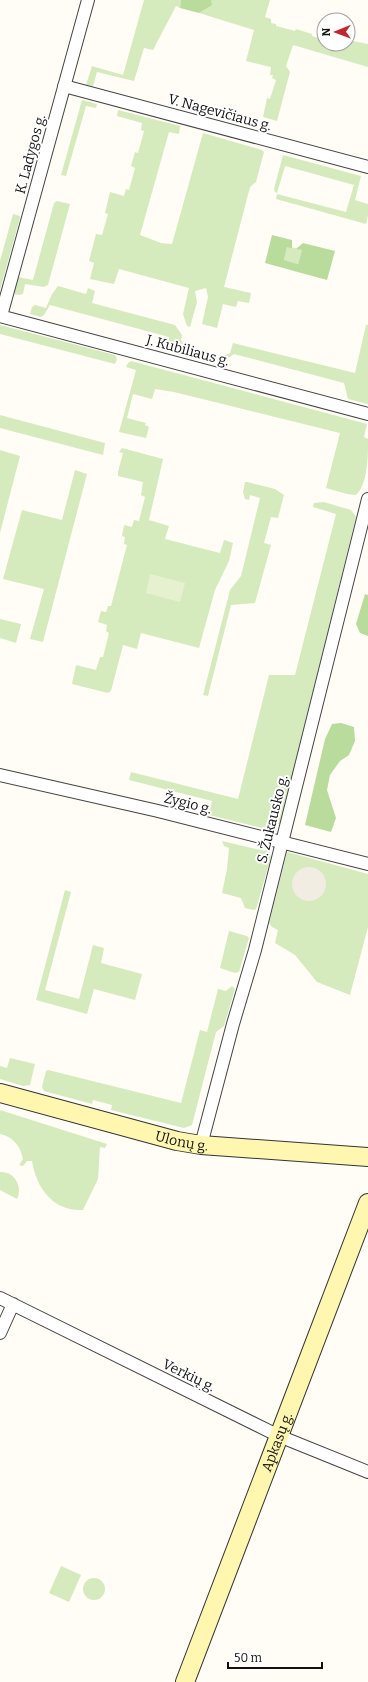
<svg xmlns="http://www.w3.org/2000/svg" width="368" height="1682" viewBox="0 0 368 1682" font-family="Bitter,serif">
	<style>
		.green { fill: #d5ebbd }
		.forest { fill: #b9dc9c }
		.pitch { fill: #e6f2cf }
		.plaza { fill: #f1ede2 }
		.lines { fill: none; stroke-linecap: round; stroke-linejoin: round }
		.street-casing { stroke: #444; stroke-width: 14 }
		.secondary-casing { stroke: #333; stroke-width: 20 }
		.street { stroke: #fff; stroke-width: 12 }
		.secondary { stroke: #fff6b0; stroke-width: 18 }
		.labels { text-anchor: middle; stroke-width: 4; stroke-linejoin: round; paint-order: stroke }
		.street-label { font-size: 14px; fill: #111; stroke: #fff }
	</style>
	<rect width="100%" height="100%" fill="#fffdf5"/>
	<path class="green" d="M144,0H181L180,8L176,6L153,50L144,48L134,81L97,72L93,86L86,85L92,66L123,75Z
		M211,0H270L265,17L271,19V23L276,24V26L295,31L296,29L312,34V36L324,40V44H348V40L368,44V67L293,45L286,66L290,72L277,121L263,117L267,98L270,99L276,80L272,78L273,75H270L271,67L246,61L254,30L199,13L211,5Z
		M82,100L97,104L96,108L86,106L66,176L61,175Z
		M118,110L180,126L179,134L169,132L140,235L161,243L172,244L203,133L262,150L264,152L256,182L250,187L224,287L251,293L249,303L238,301L236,307L223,304L217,328L202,324L208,297L206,288L195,291L197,302L190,327L187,326L183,314L189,288L119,269L114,284L90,279L94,263L89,261L96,234L102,235L108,214L105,213L110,192L124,196L126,189L129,190L135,168L131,166L135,152L138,153L144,131L141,130L142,123L117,116Z
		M283,155L361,176L355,200L368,204V215L366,224L276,199L277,194L346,212L354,185L285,166L277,193L275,192L274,189Z
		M57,201L70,204L48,285L44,287L25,284L23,294L19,295L14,294L18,277L33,280L54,203Z
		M13,214L20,216V218L0,290V261Z
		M287,246L302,250L298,264L284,260Z
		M58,286L86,294L88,288L95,291L92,303L175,325L182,335L181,340L185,347L183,352L179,353L167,350L169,337L50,305L44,315L41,317L30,314L32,307L35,305L46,308L52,294Z
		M0,325L115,355L117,359L115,364L0,334Z
		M366,325H368V404L348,399L344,383L234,354L228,358L226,366L217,362L219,355L223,356L230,353L233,343L355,373Z
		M131,361L367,424L364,437L368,439C368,456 368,484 356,495L347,494L326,488L340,433L174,392L155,389L152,399L133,394L127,418L146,423L145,425L149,427L146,438L119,432L136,370L126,367L128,363Z
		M0,415L105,443L103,455L0,428Z
		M122,448L163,459L149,520L169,526L165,539L220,553L224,540L233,543L229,561L215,590L199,648L141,633L137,649L123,645L111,691L108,693L72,684L76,665L96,670L100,657H103L109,633L106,631L107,625L98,622L101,611L106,612L108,606H111L127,545L124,544L125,537L122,536L124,525L132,527L134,520L139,521L145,497L141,495L143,482L118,476V472L123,453L119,452Z
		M0,450L20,456L0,533Z
		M75,470L87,474L43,642L30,639L44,589L3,579L22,510L62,520Z
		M245,482H247L275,489L284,495L278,518L271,517L264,543L271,545L255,603L231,605L208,696L203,695L230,590L241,576L260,498L250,495L249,500L245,499L243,492Z
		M324,502L351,510L356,517L280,824L276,823L274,820L267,822L266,829L209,815L212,801L129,780L131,772L238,799L269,675H295L336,514L313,507L314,503Z
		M0,619L21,624L16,643L0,638Z
		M222,841L265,851L266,847L269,850L271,857L256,909L254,910L245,908L241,898L222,893L227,869L229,848L224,846Z
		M287,852L368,874V927L350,995L317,982L295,955L275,943L278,930L272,927L269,923Z
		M65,890L71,892L45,990L79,999L93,945L104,948L101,963L142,974L135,1000L94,989L87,1014L36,1000Z
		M229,931L247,936L249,938L239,972L235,973L220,968Z
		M232,986L235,989L224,1026L216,1032L192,1125L184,1128L111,1110L112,1105L93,1100L92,1104L44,1091L42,1087L46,1071L48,1070L181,1103L200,1030L207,1032L218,989L226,991Z
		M10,1058L35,1064L30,1085L23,1086L0,1079V1066L7,1068Z
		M0,1110L107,1144L105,1148L100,1147L98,1179L83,1210C54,1212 36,1188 32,1161H27L23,1166L19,1165L23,1159C20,1145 13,1137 0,1134Z
		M0,1172C15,1171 23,1187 17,1199L0,1190Z
		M61,1566L81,1575L69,1602L49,1593Z
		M83 1589a11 11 0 1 1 22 0a11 11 0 1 1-22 0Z"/>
	<path class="forest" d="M181,0H211L212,5L199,13L180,8Z
		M272,235L292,240V248L287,247L284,260L298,264L302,250L296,249L303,243L335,251L327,280L265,263Z
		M365,594L368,595V636L360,633L356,624Z
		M341,723L354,727L355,741L349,755L340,761L330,775L327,790L336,818L331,832L305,825L325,739L332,724Z"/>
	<path class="pitch" d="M150,574L185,583L180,602L146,593Z"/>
	<path class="plaza" d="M292 884a17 17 0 1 1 34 0a17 17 0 1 1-34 0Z"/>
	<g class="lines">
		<defs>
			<path id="street" d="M64,86L368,167
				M0,316L368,414
				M1,316L88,0
				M0,775L158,811L368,864
				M201,1145L233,1024L255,950L368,499
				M0,1298L279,1436L368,1472
				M0,1333L13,1304"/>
			<g id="secondary">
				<path id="s1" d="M0,1093L177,1141L201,1145L368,1157"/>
				<path id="s2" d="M185,1682L368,1203"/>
			</g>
		</defs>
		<use href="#street" class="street-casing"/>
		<use href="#secondary" class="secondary-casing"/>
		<use href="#street" class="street"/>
		<use href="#secondary" class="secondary"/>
	</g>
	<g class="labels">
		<g class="street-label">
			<text transform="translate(220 112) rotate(15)" y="5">V. Nagevičiaus g.</text>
			<text transform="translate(30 154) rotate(-75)" y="5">K. Ladygos g.</text>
			<text transform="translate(188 350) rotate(15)" y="5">J. Kubiliaus g.</text>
			<text transform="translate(188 803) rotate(14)" y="5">Žygio g.</text>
			<text transform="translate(272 819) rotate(-76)" y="5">S. Žukausko g.</text>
			<text dy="5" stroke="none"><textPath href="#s1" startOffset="188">Ulonų g.</textPath></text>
			<text transform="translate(189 1375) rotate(26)" y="5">Verkių g.</text>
			<text dy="5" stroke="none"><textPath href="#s2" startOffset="257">Apkasų g.</textPath></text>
		</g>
	</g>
	<g transform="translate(336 32) rotate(269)"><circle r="19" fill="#ffffff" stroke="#a0a0a0"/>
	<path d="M0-3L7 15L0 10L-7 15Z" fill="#c4262e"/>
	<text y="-6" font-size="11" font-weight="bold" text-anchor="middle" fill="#111111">N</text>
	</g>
	<path d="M228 1662v6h94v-6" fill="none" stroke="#111111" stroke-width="2"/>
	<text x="234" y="1662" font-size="12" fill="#111111" stroke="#ffffff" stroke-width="3" paint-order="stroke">50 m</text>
</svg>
